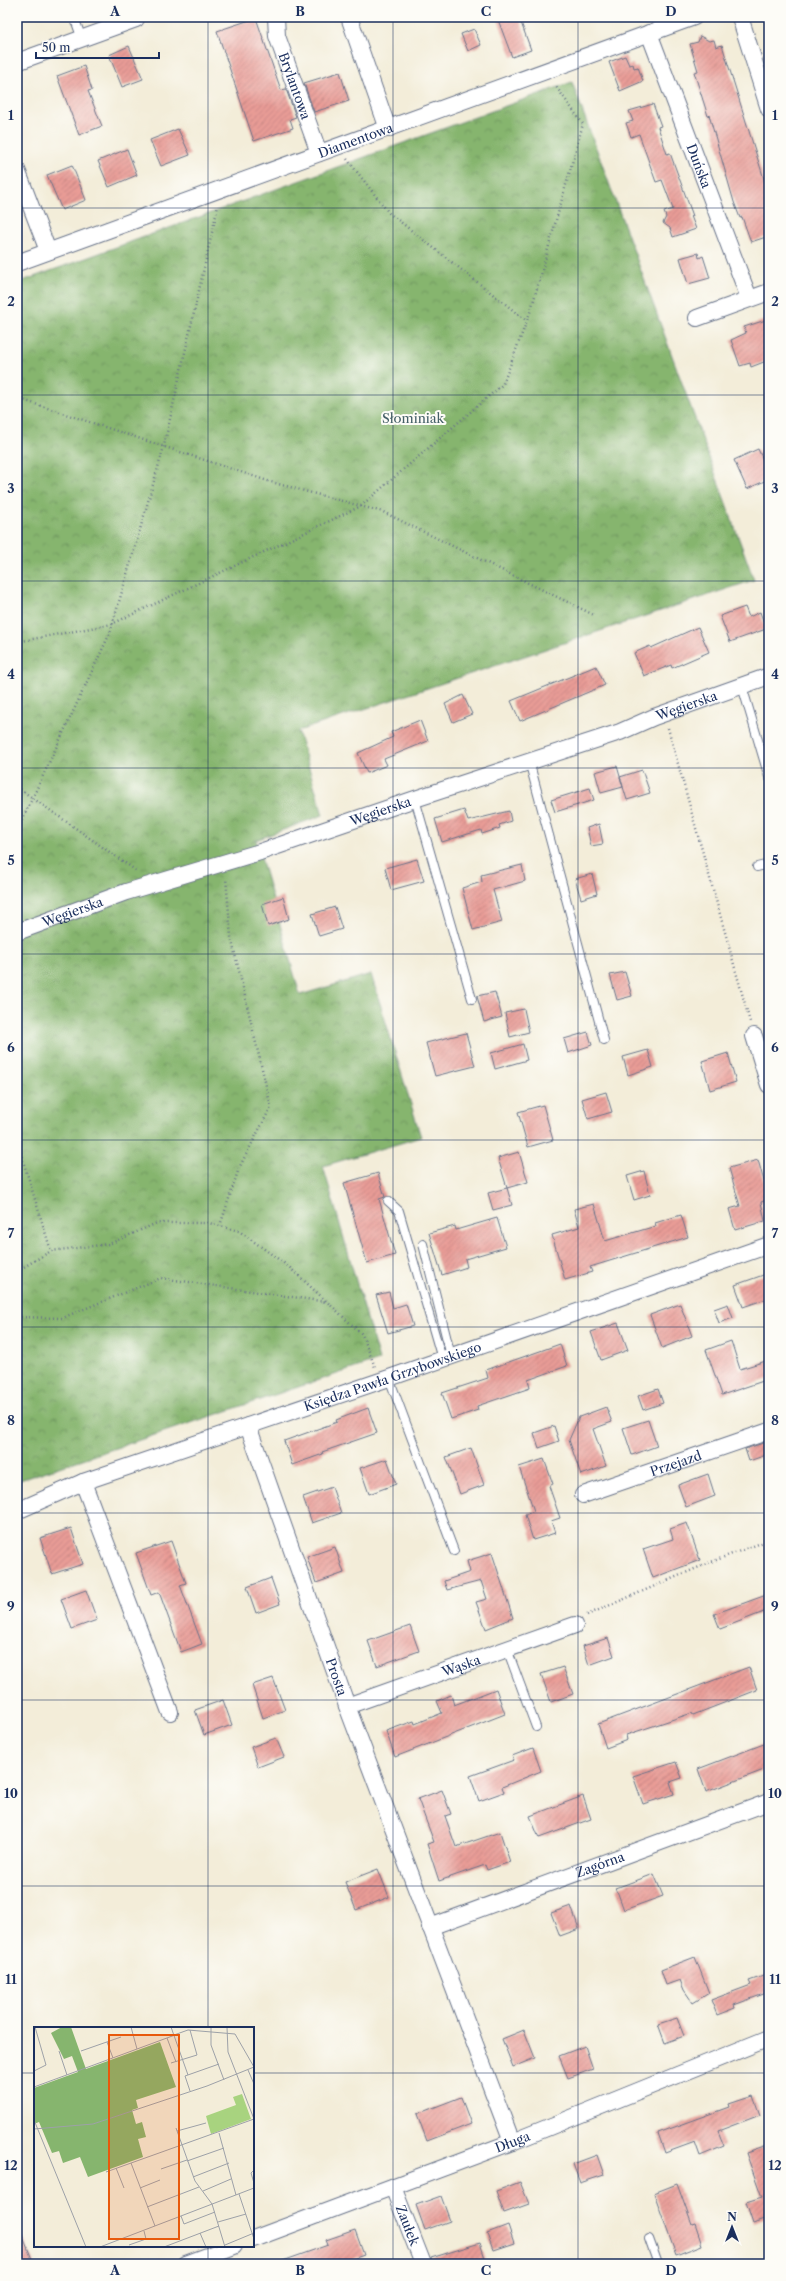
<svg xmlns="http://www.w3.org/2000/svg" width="786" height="2281" viewBox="0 0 786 2281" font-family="'Libre Caslon Text',serif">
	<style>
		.forest { fill: url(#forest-crowns); stroke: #507266 }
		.building { fill: url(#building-hatch) }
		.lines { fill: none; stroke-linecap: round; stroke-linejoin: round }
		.service-casing { stroke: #677289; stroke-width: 10 }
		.minor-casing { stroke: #677289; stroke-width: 18 }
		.path { stroke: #677289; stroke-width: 2.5; stroke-dasharray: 1 3; stroke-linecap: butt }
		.service { stroke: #fff; stroke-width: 8 }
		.minor { stroke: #fff; stroke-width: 16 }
		.grid { fill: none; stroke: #1b2f5e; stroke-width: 1; stroke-opacity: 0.55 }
		.labels { text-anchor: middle; stroke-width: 4; stroke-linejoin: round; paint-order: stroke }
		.street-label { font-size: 13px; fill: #1b2f5e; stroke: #fdfcf7 }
		.park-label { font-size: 13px; fill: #456068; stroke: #fdfcf7 }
		.inset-road { fill: none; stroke: #9da1a8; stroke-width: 1 }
		.view { fill: #e8590c; fill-opacity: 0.15; stroke: #e8590c; stroke-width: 2 }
		.inset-edge { fill: none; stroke: #1b2f5e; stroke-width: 2 }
		.neatline { fill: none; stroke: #1b2f5e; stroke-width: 1.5 }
		.grid-label { font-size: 13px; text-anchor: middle; font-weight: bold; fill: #1b2f5e }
	</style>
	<defs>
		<pattern id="forest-crowns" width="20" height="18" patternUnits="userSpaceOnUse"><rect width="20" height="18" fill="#86b56e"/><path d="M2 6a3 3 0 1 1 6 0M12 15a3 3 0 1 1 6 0" fill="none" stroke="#6d945e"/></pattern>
		<pattern id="building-hatch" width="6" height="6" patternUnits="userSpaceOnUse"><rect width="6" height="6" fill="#e99c96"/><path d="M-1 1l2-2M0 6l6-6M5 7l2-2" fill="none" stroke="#bc807e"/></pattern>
	</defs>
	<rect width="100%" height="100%" fill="#fdfcf7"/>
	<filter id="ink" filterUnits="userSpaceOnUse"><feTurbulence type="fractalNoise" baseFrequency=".025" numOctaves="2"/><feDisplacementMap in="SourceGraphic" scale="8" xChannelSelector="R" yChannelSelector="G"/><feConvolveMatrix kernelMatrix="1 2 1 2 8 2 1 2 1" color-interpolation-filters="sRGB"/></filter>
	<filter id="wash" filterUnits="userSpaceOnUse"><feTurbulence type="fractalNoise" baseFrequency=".012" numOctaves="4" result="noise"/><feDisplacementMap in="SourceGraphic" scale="16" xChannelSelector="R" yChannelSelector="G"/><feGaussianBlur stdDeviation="0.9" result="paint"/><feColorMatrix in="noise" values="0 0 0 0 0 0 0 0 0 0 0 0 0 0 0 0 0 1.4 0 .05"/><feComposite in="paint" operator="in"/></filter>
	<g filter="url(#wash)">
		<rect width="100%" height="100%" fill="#f3edd9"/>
		<path class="forest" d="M572,82L754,580L298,731L323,815L256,840L300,995L371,974L421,1137L323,1166L379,1360L17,1481V283Z"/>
		<g id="blocks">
			<path class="building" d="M497,17H519L531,50L512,57Z
				M256,18L281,90L286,89L296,117L290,119L293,128L254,141L217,31Z
				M474,29L481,45L468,51L461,34Z
				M700,36L709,41L714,40L716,47L722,45L769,195V236L751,242L742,217L740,218L734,202L709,115L708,116L694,72L698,71L690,44L698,42Z
				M129,46L143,79L122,87L109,55Z
				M625,56L629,65L633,64L634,68L638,67L643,81L620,91L609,62Z
				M84,66L92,90L88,91L102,126L79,135L57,76Z
				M340,72L349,101L314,112L304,83Z
				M653,104L661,126L658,127L667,154L670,153L693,216H691L696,229L673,237L670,228L663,223L666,217L664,212L673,209L662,180L656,182L639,134L631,137L626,123L633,121L629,111Z
				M178,129L190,155L161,166L150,140Z
				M127,149L137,175L109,187L98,161Z
				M72,165L86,200L62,210L47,175Z
				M698,253L699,258L703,256L710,278L688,284L680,258Z
				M769,319V360L751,367L750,363L740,366L731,340L746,333L744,327Z
				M758,449L769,473V479L747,489L734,460Z
				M745,607L749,617L760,612L766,629L730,642L720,616Z
				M698,627L709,652L672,668L671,665L644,676L634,653L650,646L651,648Z
				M596,666L605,685L520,721L511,701Z
				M463,695L472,714L453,722L445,704Z
				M420,720L428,741L384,759L387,765L367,773L358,753L393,737L391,732Z
				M617,766L623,787L601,793L595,772Z
				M642,770L650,793L627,800L620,777Z
				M590,788L594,800L555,812L551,800Z
				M464,810L468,821L509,811L511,821L499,825L500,828L482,834L481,830L442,842L435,819Z
				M599,824L603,844L591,846L587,828Z
				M417,859L424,881L391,890L385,868Z
				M522,865L525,881L493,890L502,922L473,930L462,888L482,882L481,875Z
				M592,874L597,894L581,899L575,879Z
				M283,897L289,919L268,926L262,904Z
				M335,907L342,929L319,936L312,914Z
				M625,972L632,996L617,1000L610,975Z
				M495,992L502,1017L484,1022L477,996Z
				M524,1009L529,1032L510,1037L505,1013Z
				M588,1032L592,1045L568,1053L564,1039Z
				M466,1033L475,1066L435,1076L426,1043Z
				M523,1044L527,1060L495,1069L491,1053Z
				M648,1050L653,1067L628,1075L623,1057Z
				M728,1053L736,1082L710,1090L702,1061Z
				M606,1092L612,1112L588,1119L582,1099Z
				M543,1105L553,1140L528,1147L518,1112Z
				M519,1152L528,1182L507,1188L498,1158Z
				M758,1160L769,1199L761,1202L765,1221L735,1230L729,1209L740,1206L729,1168Z
				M644,1171L650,1195L634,1200L627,1176Z
				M378,1173L385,1197L379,1199L395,1255L367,1263L344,1183Z
				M507,1188L512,1205L493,1210L488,1193Z
				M594,1204L605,1241L656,1226L655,1223L681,1215L688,1237L590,1267L592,1272L565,1280L552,1235L579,1227L574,1209Z
				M497,1218L506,1247L465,1259L467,1267L442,1275L429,1233L455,1226L456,1230Z
				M769,1273V1298L743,1307L735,1285Z
				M389,1292L393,1308L406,1304L413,1326L388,1333L376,1295Z
				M680,1304L692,1336L662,1348L650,1315Z
				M728,1304L733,1318L719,1323L714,1309Z
				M618,1323L628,1350L601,1360L591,1332Z
				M731,1341L740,1369L769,1360V1379L722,1395L706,1350Z
				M560,1344L567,1366L528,1380L530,1388L477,1406L478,1410L451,1419L442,1393L488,1378L486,1370Z
				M658,1389L663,1403L643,1410L638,1396Z
				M606,1407L612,1422L593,1429L606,1466L581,1475L569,1440L579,1417Z
				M368,1408L377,1433L322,1452L323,1454L292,1465L284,1441L337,1422L336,1420Z
				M648,1420L657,1446L632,1455L623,1428Z
				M554,1426L559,1441L539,1448L534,1433Z
				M769,1441V1454L749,1461L745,1449Z
				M471,1448L484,1485L460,1494L446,1457Z
				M387,1459L396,1484L369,1494L360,1468Z
				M544,1459L553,1484L549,1486L560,1518L551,1521L555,1533L533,1540L525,1515L534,1511L519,1467Z
				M708,1474L715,1496L686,1507L678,1485Z
				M332,1487L341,1513L312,1523L303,1497Z
				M687,1523L700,1560L653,1578L643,1549L673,1539L670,1529Z
				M71,1528L83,1564L52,1574L40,1538Z
				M171,1541L186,1583L180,1585L202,1644L181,1652L159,1592L151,1595L136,1553Z
				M335,1547L344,1573L316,1583L307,1557Z
				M492,1553L513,1618L486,1629L476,1602L487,1599L481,1581L447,1590L444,1581L470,1572L467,1561Z
				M271,1578L280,1604L256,1613L247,1587Z
				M86,1590L97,1620L72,1629L61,1599Z
				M769,1594V1610L720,1629L714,1614Z
				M410,1626L419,1651L377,1666L368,1641Z
				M608,1638L614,1656L589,1665L583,1646Z
				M563,1667L573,1694L551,1702L541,1674Z
				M749,1667L757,1690L693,1715L692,1713L626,1735L627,1740L606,1748L598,1724Z
				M273,1678L285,1710L263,1718L252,1685Z
				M496,1689L505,1714L395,1757L386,1731L414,1721L415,1724L442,1713L437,1701L451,1695L454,1705Z
				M223,1700L232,1725L204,1735L195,1710Z
				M276,1738L284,1757L258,1767L251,1747Z
				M769,1742V1768L706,1792L698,1769Z
				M533,1748L541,1771L502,1787L504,1792L479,1801L470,1776L514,1760L512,1756Z
				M676,1762L682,1778L670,1782L674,1794L643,1804L633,1776Z
				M442,1790L451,1814L445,1816L456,1847L500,1832L510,1862L487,1870L485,1865L439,1881L427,1844L434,1842L418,1799Z
				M583,1796L591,1819L539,1838L530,1816Z
				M378,1869L389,1897L356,1910L345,1882Z
				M654,1874L663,1896L624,1910L616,1888Z
				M571,1906L579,1929L560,1936L551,1913Z
				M695,1957L709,1993L693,2003L684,1990L680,1980L666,1985L661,1970Z
				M769,1974V1992L734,2005L735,2008L717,2015L711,2000L751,1985L749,1981Z
				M677,2018L684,2036L665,2043L658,2024Z
				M524,2030L535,2058L513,2067L502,2039Z
				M585,2046L593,2069L568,2078L559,2056Z
				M753,2096L760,2115L718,2131L724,2146L700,2156L695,2142L665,2153L658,2133L730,2107L729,2104Z
				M461,2097L471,2124L427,2141L417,2114Z
				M769,2145V2217L753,2223L746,2202L762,2197L746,2153Z
				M597,2155L604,2175L580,2183L573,2164Z
				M520,2182L529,2204L504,2213L496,2191Z
				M677,2184L692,2225L695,2224L702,2245L676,2255L654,2193Z
				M441,2196L450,2221L425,2230L416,2205Z
				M17,2223V2222L34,2264H17Z
				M508,2225L514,2243L493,2250L487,2233Z
				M355,2230L364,2255L339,2264H281L280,2262L328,2245L326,2240Z
				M480,2243L486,2261L477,2264H432L431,2258Z"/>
		</g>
	</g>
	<g filter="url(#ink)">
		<use href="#blocks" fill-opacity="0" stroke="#677289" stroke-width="1"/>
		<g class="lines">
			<defs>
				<path id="service" d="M74,17L82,39
					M742,686L769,777
					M529,761L604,1040
					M415,799L472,999
					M757,867L769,864
					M388,1201L399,1211L442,1359
					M423,1244L451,1356
					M389,1378L454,1551
					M507,1649L536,1727
					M649,2239L658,2264"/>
				<g id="minor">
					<path id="s1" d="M276,17L277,36L319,153"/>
					<path d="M349,17L388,129"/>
					<path d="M740,17L769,109"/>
					<path id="s2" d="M649,33L749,298"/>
					<path d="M17,62L136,19"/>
					<path d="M17,170L48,251"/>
					<path id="s3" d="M17,263L694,17"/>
					<path d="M697,318L769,292"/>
					<path id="s4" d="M17,932L126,892L260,852L415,799L620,732L654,717L769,676"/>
					<path d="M754,1036L769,1085"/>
					<path id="s5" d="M248,1426L347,1706L512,2142"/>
					<path d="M83,1482L170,1712"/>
					<path id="s6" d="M583,1495L769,1431"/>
					<path id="s7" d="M17,1511L83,1482L389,1378L769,1245"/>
					<path id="s8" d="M347,1706L575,1625"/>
					<path id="s9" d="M430,1927L769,1802"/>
					<path id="s10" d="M393,2187L423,2264"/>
					<path id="s11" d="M253,2239L512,2142L769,2038"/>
					<path d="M186,2264L234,2246"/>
				</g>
			</defs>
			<use href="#service" class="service-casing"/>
			<use href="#minor" class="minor-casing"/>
			<path class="path" d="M347,159L389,213L527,321
				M17,398L271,482L383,512L594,615
				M17,642L112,624L361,506L503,384L531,310L583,124L555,85
				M668,728L750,1022
				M17,787L138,872
				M17,831L110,633L163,450L218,206
				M17,1141L51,1251
				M220,1226L239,1168L271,1107L231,937L226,878
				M17,1271L51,1251L109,1244L157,1223H209L239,1231L288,1266L362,1334L375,1367
				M17,1317L62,1318L161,1278L327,1302
				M587,1615L711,1562L769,1540"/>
			<use href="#service" class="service"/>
			<use href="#minor" class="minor"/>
		</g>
	</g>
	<path class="grid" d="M208,17V2028M393,17V2264M578,17V2264M17,208H769M17,395H769M17,581H769M17,768H769M17,954H769M17,1140H769M17,1327H769M17,1513H769M17,1700H769M17,1886H769M17,2073H35M253,2073H769M208,2246V2264"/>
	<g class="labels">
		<g class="street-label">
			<text dy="5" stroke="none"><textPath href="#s1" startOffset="72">Brylantowa</textPath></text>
			<text dy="5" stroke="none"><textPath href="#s3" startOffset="360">Diamentowa</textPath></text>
			<text dy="5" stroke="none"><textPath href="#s2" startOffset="142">Duńska</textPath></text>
			<text dy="5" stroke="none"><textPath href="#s4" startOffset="707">Węgierska</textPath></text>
			<text dy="5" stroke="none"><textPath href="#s4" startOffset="383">Węgierska</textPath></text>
			<text dy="5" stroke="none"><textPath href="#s4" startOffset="59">Węgierska</textPath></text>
			<text dy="5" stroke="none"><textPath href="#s7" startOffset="399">Księdza Pawła Grzybowskiego</textPath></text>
			<text dy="5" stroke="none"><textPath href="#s6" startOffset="98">Przejazd</textPath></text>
			<text dy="5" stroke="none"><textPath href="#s8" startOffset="121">Wąska</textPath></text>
			<text dy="5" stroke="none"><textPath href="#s5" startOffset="266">Prosta</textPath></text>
			<text dy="5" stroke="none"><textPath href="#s9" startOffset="181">Zagórna</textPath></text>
			<text dy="5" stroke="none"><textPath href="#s11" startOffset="277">Długa</textPath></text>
			<text dy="5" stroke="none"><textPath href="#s10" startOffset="41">Zaułek</textPath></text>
		</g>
		<g class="park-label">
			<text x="413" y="423">Słominiak</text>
		</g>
	</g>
	<g transform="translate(34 2027)">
		<rect width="220" height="220" fill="#f3edd9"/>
		<path d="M28,0H37L52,42L126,15L142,60L102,73L104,81L98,83L102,97L108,95L112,110L104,112L109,130L54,150L46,130L29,136L25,124L18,126L5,95L0,97V61L44,45L38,29L30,32L17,6Z" fill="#86b56e"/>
		<path d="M208,67L217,92L177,107L172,89L202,78L199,70Z" fill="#a8d37f"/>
		<path class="inset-road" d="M97,0L103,22M137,0L154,48M177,0V18L190,53M193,0L194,25L220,92M140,8L154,3L201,7L220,40M133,11L142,35M73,15L79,31M25,24L33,48M47,24L87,10M137,36L163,28L156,3M214,43L220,57M0,44L12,38L1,0M0,60L141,8M156,64L151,49L185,37M0,93L52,220M142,101L161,154L178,177L191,220M0,102L59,97L173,59L220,40M143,104L172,96M185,106L202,168M153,134L190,121M97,136L121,199M82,141L90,161M127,142L153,133M220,143L217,146L220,156M72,145L220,92M159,150L195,136M106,161L126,153M169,164L197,152M205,167L220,212M113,180L165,160M147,189L150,197L181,185M184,195L212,187M166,206L172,220M95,218L112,212L110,204M191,218L220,206M66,220L220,161M130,220L185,199"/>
		<path class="view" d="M75,8H145V212H75Z"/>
		<rect width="220" height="220" class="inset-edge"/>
	</g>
	<rect width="786" height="2281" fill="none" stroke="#fdfcf7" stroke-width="44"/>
	<g transform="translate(732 2227)" stroke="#fdfcf7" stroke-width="3" paint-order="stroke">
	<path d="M0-3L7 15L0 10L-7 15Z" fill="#1b2f5e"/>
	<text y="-6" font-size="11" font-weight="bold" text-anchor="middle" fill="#1b2f5e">N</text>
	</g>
	<path d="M36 52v6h123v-6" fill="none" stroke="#1b2f5e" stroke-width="2"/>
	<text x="42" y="52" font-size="12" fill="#1b2f5e" stroke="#fdfcf7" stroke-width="3" paint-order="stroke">50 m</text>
	<rect x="22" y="22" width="742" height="2237" class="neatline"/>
	<g class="grid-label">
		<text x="115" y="16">A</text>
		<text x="300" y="16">B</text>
		<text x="486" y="16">C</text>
		<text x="671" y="16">D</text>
		<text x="11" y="120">1</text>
		<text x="775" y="120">1</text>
		<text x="11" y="306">2</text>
		<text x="775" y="306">2</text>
		<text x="11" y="493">3</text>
		<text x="775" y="493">3</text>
		<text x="11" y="679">4</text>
		<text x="775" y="679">4</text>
		<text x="11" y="865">5</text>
		<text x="775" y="865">5</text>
		<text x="11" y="1052">6</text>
		<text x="775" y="1052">6</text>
		<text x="11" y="1238">7</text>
		<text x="775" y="1238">7</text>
		<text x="11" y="1425">8</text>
		<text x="775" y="1425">8</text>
		<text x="11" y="1611">9</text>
		<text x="775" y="1611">9</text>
		<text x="11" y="1798">10</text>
		<text x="775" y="1798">10</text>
		<text x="11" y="1984">11</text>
		<text x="775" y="1984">11</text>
		<text x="11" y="2170">12</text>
		<text x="775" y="2170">12</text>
		<text x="115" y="2275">A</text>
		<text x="300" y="2275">B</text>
		<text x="486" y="2275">C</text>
		<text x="671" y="2275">D</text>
	</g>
</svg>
